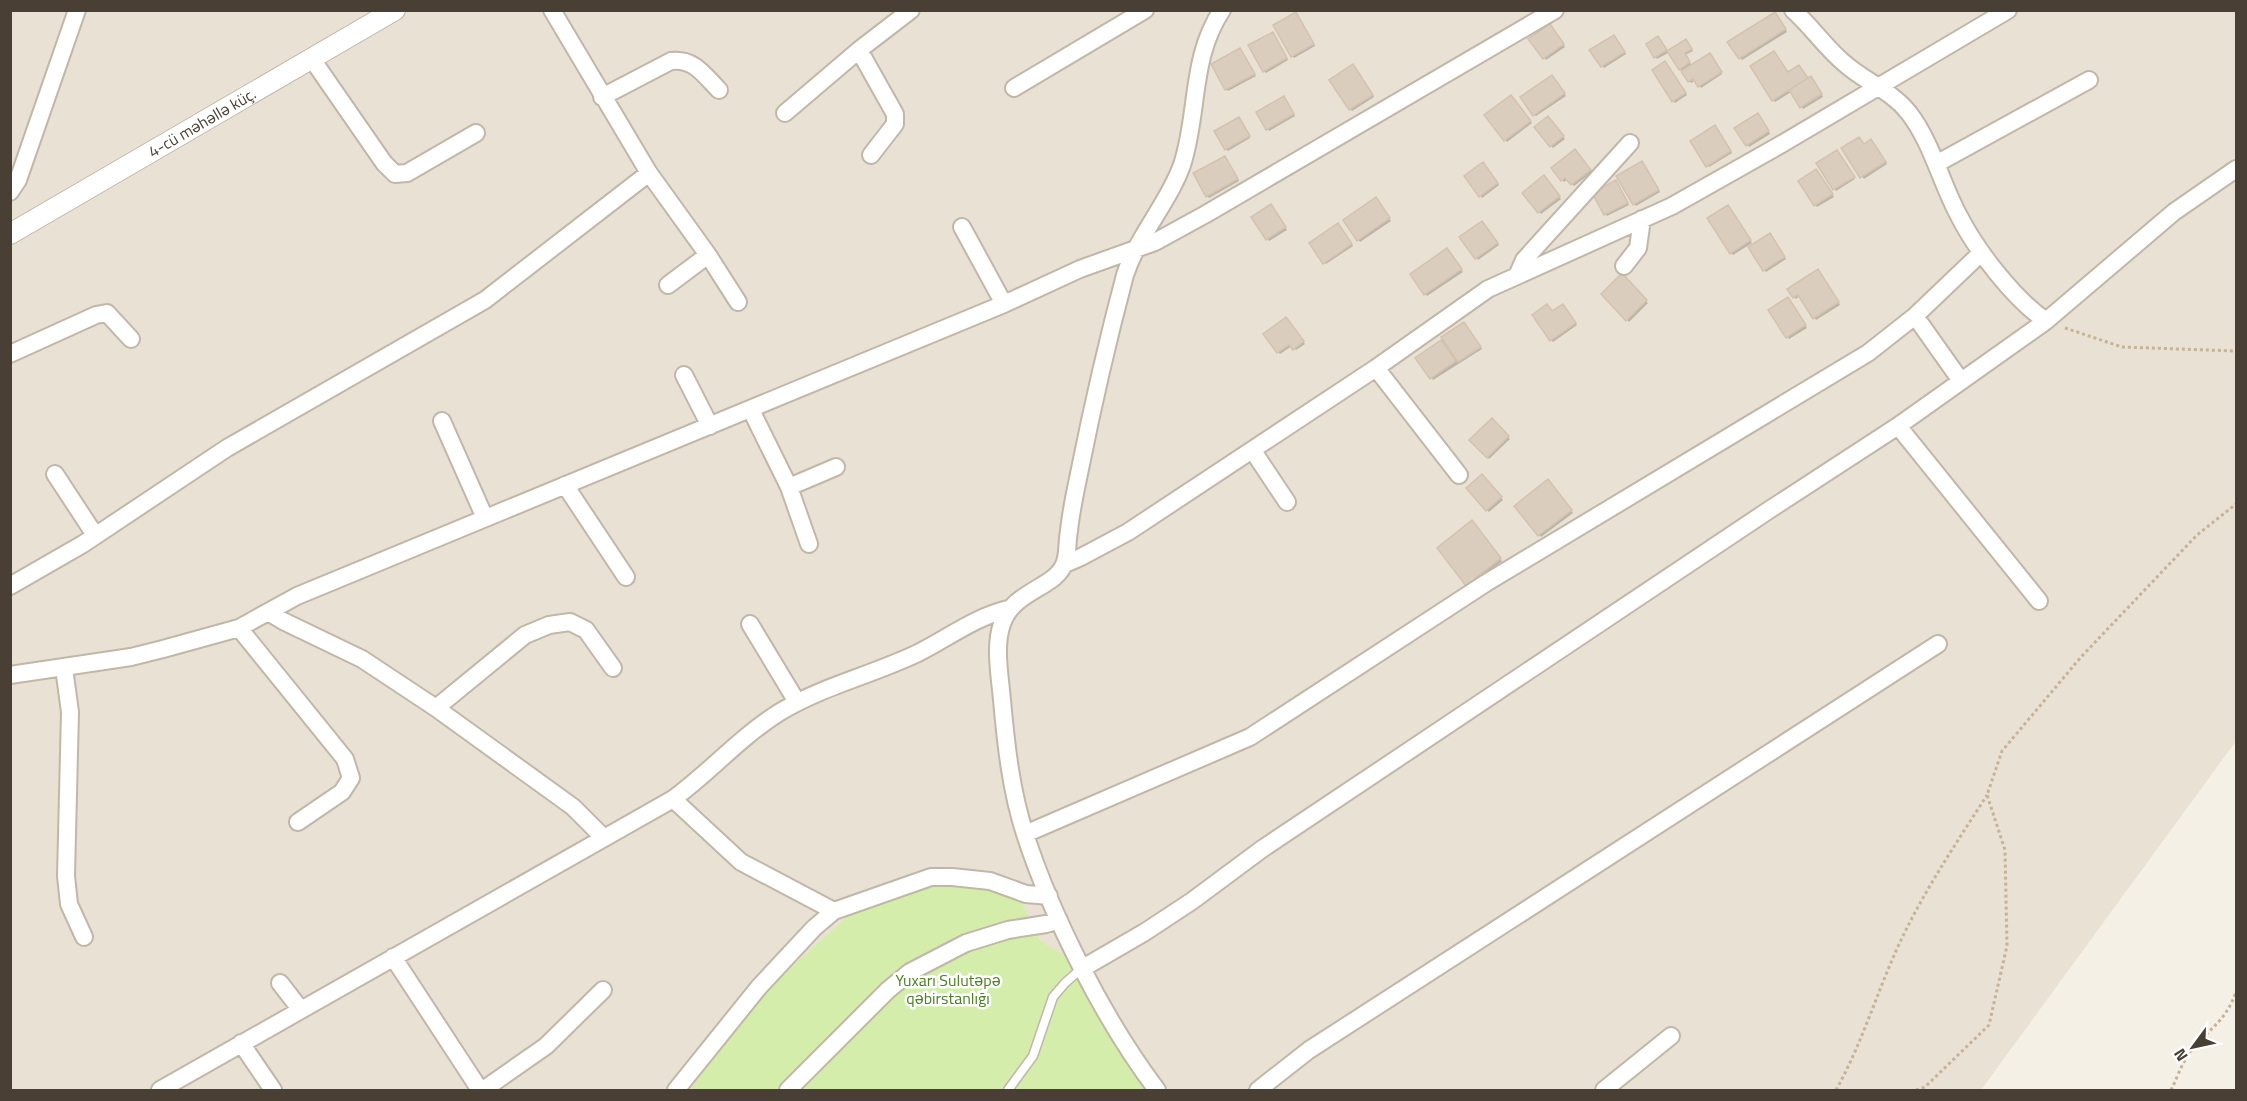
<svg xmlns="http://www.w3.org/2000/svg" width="2247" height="1101" viewBox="0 0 2247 1101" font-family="'Titillium Web',sans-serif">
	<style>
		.residential { fill: #e9e1d4 }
		.green { fill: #d4edab }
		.shadow { fill: #0003 }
		.building { fill: #dbcdbd; stroke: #d3c2ad; stroke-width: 1.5 }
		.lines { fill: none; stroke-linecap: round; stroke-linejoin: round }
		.service-casing { stroke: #c1b7a8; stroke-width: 11 }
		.minor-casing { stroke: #c1b7a8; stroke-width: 20 }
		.tertiary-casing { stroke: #c1b7a8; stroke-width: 22 }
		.path { stroke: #c5b297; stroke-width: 3; stroke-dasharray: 3 3; stroke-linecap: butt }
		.service { stroke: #fff; stroke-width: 8 }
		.minor { stroke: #fff; stroke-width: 16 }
		.tertiary { stroke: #fff; stroke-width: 20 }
		.labels { text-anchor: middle; stroke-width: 5; stroke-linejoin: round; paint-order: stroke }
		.street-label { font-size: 16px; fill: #493f35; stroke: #fff }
		.park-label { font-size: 16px; fill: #4c8121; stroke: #fff }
	</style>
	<rect width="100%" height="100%" fill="#f5f0e6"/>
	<path class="residential" d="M10,11H2236V741L1981,1090H11Z"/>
	<path class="green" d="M929,885L977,886L1021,901L1039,940L1071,960L1087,999L1146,1090H690L764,992L848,916Z"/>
	<path class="shadow" d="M1777,15L1787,32L1742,60L1740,58Z
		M1298,16L1315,46L1294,58L1292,56Z
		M1552,27L1565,47L1546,60L1531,39Z
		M1274,35L1288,60L1266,73L1264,71Z
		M1616,38L1626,54L1604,68L1592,51Z
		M1660,40L1668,53L1657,59L1648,45Z
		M1688,43L1693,51L1685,55L1692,66L1711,57L1722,74L1701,88L1696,80L1691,83L1680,69Z
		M1242,52L1256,76L1228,91L1213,65Z
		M1667,65L1687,95L1675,103L1673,101Z
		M1355,68L1374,97L1352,111L1331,80Z
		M1789,74L1813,80L1823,97L1803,109L1791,92L1775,102L1773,100Z
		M1554,78L1566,96L1536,116L1534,115Z
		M1511,97L1532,123L1507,142L1486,116Z
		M1286,100L1295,116L1269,131L1268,129Z
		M1760,117L1770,134L1749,147L1736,128Z
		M1550,120L1565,139L1553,148L1551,146Z
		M1241,121L1250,138L1228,151L1226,149Z
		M1717,129L1732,153L1709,167L1708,166Z
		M1873,142L1887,164L1864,179L1843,149Z
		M1575,151L1592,172L1574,186L1568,179L1564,182L1553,168Z
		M1839,153L1855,179L1836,191L1818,163Z
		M1227,159L1239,181L1209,198L1207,196Z
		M1644,165L1660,192L1636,206L1618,177Z
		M1484,166L1499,185L1482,198L1466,176Z
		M1818,173L1834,197L1817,207L1800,181Z
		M1546,179L1561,199L1541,214L1524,193Z
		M1618,184L1629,205L1607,216L1594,193Z
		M1377,201L1391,221L1360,242L1345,221Z
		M1273,208L1287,230L1269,241L1253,218Z
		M1730,208L1752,243L1733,255L1731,253Z
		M1484,225L1499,245L1478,260L1477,258Z
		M1340,227L1353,246L1326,264L1325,263Z
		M1772,237L1786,259L1766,272L1764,270Z
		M1449,252L1463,272L1427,296L1412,274Z
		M1820,273L1840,305L1816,320L1800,296L1796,299L1794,297Z
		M1622,276L1648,303L1629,322L1603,294Z
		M1790,301L1807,328L1789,339L1770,310Z
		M1564,308L1577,325L1553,342L1551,340L1552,313Z
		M1288,320L1305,344L1296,350L1292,346L1280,354L1278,352Z
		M1463,324L1482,349L1433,380L1417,358Z
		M1492,421L1510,439L1489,459L1471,440Z
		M1482,476L1503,500L1489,512L1468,488Z
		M1550,483L1573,513L1541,537L1516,506Z
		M1474,524L1502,561L1469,586L1467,585Z"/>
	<path class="building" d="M1296,12L1314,44L1291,57L1273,25Z
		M1775,12L1786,29L1739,59L1727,42Z
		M1550,24L1564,44L1543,59L1528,39Z
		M1273,32L1287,58L1263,72L1248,45Z
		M1614,35L1625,52L1601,67L1589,50Z
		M1658,36L1667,50L1654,58L1646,44Z
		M1686,39L1692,49L1685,53L1690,62L1679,70L1667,51Z
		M1240,48L1255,74L1225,90L1211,64Z
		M1774,51L1788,72L1799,65L1808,78L1772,101L1750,66Z
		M1710,53L1722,72L1698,87L1693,79L1688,82L1681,71Z
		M1665,61L1686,93L1672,102L1652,70Z
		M1353,64L1373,95L1349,110L1329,80Z
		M1552,75L1565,93L1533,116L1520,97Z
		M1811,76L1822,94L1800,108L1789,90Z
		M1511,95L1531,121L1504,141L1484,115Z
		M1284,96L1294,114L1266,130L1256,112Z
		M1758,113L1769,131L1746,146L1734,128Z
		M1548,116L1564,136L1550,147L1534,127Z
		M1239,117L1250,136L1225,150L1214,131Z
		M1715,125L1731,151L1706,167L1690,141Z
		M1859,137L1864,144L1871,139L1886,162L1860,178L1841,148Z
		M1575,149L1591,170L1571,185L1565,178L1561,181L1551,168Z
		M1837,150L1855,177L1833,190L1816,163Z
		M1225,156L1238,179L1206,197L1193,173Z
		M1642,161L1659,190L1633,205L1616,176Z
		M1483,162L1498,183L1479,197L1464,176Z
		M1816,169L1833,194L1814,206L1798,181Z
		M1544,175L1560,196L1538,213L1522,193Z
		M1616,180L1628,203L1604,215L1592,193Z
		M1376,197L1390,218L1357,241L1343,220Z
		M1271,204L1286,227L1266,240L1251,217Z
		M1728,205L1751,240L1730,254L1707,218Z
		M1482,221L1498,243L1475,259L1459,237Z
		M1338,223L1352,244L1323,264L1309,243Z
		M1770,233L1785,257L1763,271L1748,247Z
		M1447,248L1462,269L1424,295L1410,274Z
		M1818,269L1839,302L1813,319L1798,295L1793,298L1787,289Z
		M1622,273L1647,300L1626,321L1601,294Z
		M1788,297L1806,325L1786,338L1768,310Z
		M1547,304L1552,311L1563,304L1576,323L1550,341L1532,315Z
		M1286,317L1304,341L1293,350L1289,345L1277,353L1263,334Z
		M1464,322L1481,347L1458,362L1441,337Z
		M1441,340L1456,361L1430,379L1415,358Z
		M1492,418L1509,436L1487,458L1469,440Z
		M1482,474L1502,497L1486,511L1466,488Z
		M1548,479L1572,510L1538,536L1514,506Z
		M1472,520L1501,558L1466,586L1437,548Z"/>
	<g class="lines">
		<defs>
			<path id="service" d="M1008,1090L1033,1056L1053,997L1065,983L1082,968"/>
			<path id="minor" d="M552,10L649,173L708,255L738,302
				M1793,10C1812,27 1825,47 1844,63C1865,82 1891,90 1909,113C1932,143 1941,183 1959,216C1977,251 2014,299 2046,321
				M859,50L895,114V124L871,155
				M312,59L384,163L395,174L407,173L476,133
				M1014,88L1145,10
				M602,97L671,61C694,58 704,75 719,90
				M785,113L859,50L911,10
				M1936,164L2089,80
				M10,192L18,180L77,10
				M962,227L1004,304
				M1624,266L1638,248L1642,219
				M1517,276L1524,260L1630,143
				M668,285L708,255
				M1915,316L1961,381
				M10,354L96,315L107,313L131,339
				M1376,368L1459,475
				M684,375L710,426
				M751,410L789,487L809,544
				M442,421L485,518
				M1898,426L2039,601
				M1253,451L1287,502
				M55,474L95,535
				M565,485L626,577
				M789,487L836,467
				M1065,564L1081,557L1128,532L1376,368L1488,289L1672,206L1780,145L2008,10
				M10,586L83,544L227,448L485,300L649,173
				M268,612L283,621L362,659L436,708L573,807L603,837
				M750,624L797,702
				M239,628L345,759L351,778L342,792L298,822
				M64,668L70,712L66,876L69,904L84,937
				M10,675L131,657L163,649L239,628L297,596L1004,304L1080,269L1155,242L1206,214L1555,10
				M436,708L525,635L549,625L570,622L586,630L613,668
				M673,799L741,862L834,911
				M1025,834L1250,737L1486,583L1868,353L1915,316L1981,253
				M393,957L480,1090
				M1083,968L1145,932L1192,901L1262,849L1766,512L1898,426L2046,321L2174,212L2236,169
				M280,983L301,1010
				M241,1043L273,1090
				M160,1090L673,799C710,772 740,737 780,712C823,686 872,675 918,653C948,638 975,617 1008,609
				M483,1090L546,1046L603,990
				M676,1090L759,987L814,928L834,911L931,877H952L990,881L1026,894L1049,896
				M788,1090L888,990L910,972L966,943L1008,930L1046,924L1059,920
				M1157,1090C1104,1020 1052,917 1025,834C1011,791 1006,745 1002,700C1000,677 994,646 1002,624C1013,590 1057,588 1065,562C1068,553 1067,541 1069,531C1071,510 1076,489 1080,469C1093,404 1108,339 1125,275C1138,235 1168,204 1182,165C1199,113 1190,58 1222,10
				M1258,1090L1309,1050L1938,644
				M1604,1090L1671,1036"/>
			<g id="tertiary">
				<path id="s1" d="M10,234L395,10"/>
			</g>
		</defs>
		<use href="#service" class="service-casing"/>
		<use href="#minor" class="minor-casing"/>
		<use href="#tertiary" class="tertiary-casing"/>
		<path class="path" d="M2065,328L2122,347L2236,351
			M1836,1090C1863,1042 1878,988 1902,938C1926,888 1957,842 1987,795
			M1916,1090L1925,1087L1989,1025L2007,946L2005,850L1987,795L2002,751L2081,657L2197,535L2236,504
			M2171,1090C2177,1078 2182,1063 2190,1052C2208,1029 2225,1023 2236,992"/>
		<use href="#service" class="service"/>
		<use href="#minor" class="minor"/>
		<use href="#tertiary" class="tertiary"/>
	</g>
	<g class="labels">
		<g class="street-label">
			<text dy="6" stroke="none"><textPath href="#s1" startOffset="222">4-cü məhəllə küç.</textPath></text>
		</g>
		<g class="park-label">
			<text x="948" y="986">Yuxarı Sulutəpə<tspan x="948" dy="18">qəbirstanlığı</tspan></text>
		</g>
	</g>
	<rect width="2247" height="1101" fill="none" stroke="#493f35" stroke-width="24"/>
	<g transform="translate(2193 1047) rotate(237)" stroke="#ffffff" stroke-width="4.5" paint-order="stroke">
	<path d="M0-4.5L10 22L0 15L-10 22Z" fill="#493f35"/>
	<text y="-9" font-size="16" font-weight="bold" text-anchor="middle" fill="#493f35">N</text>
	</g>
</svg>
